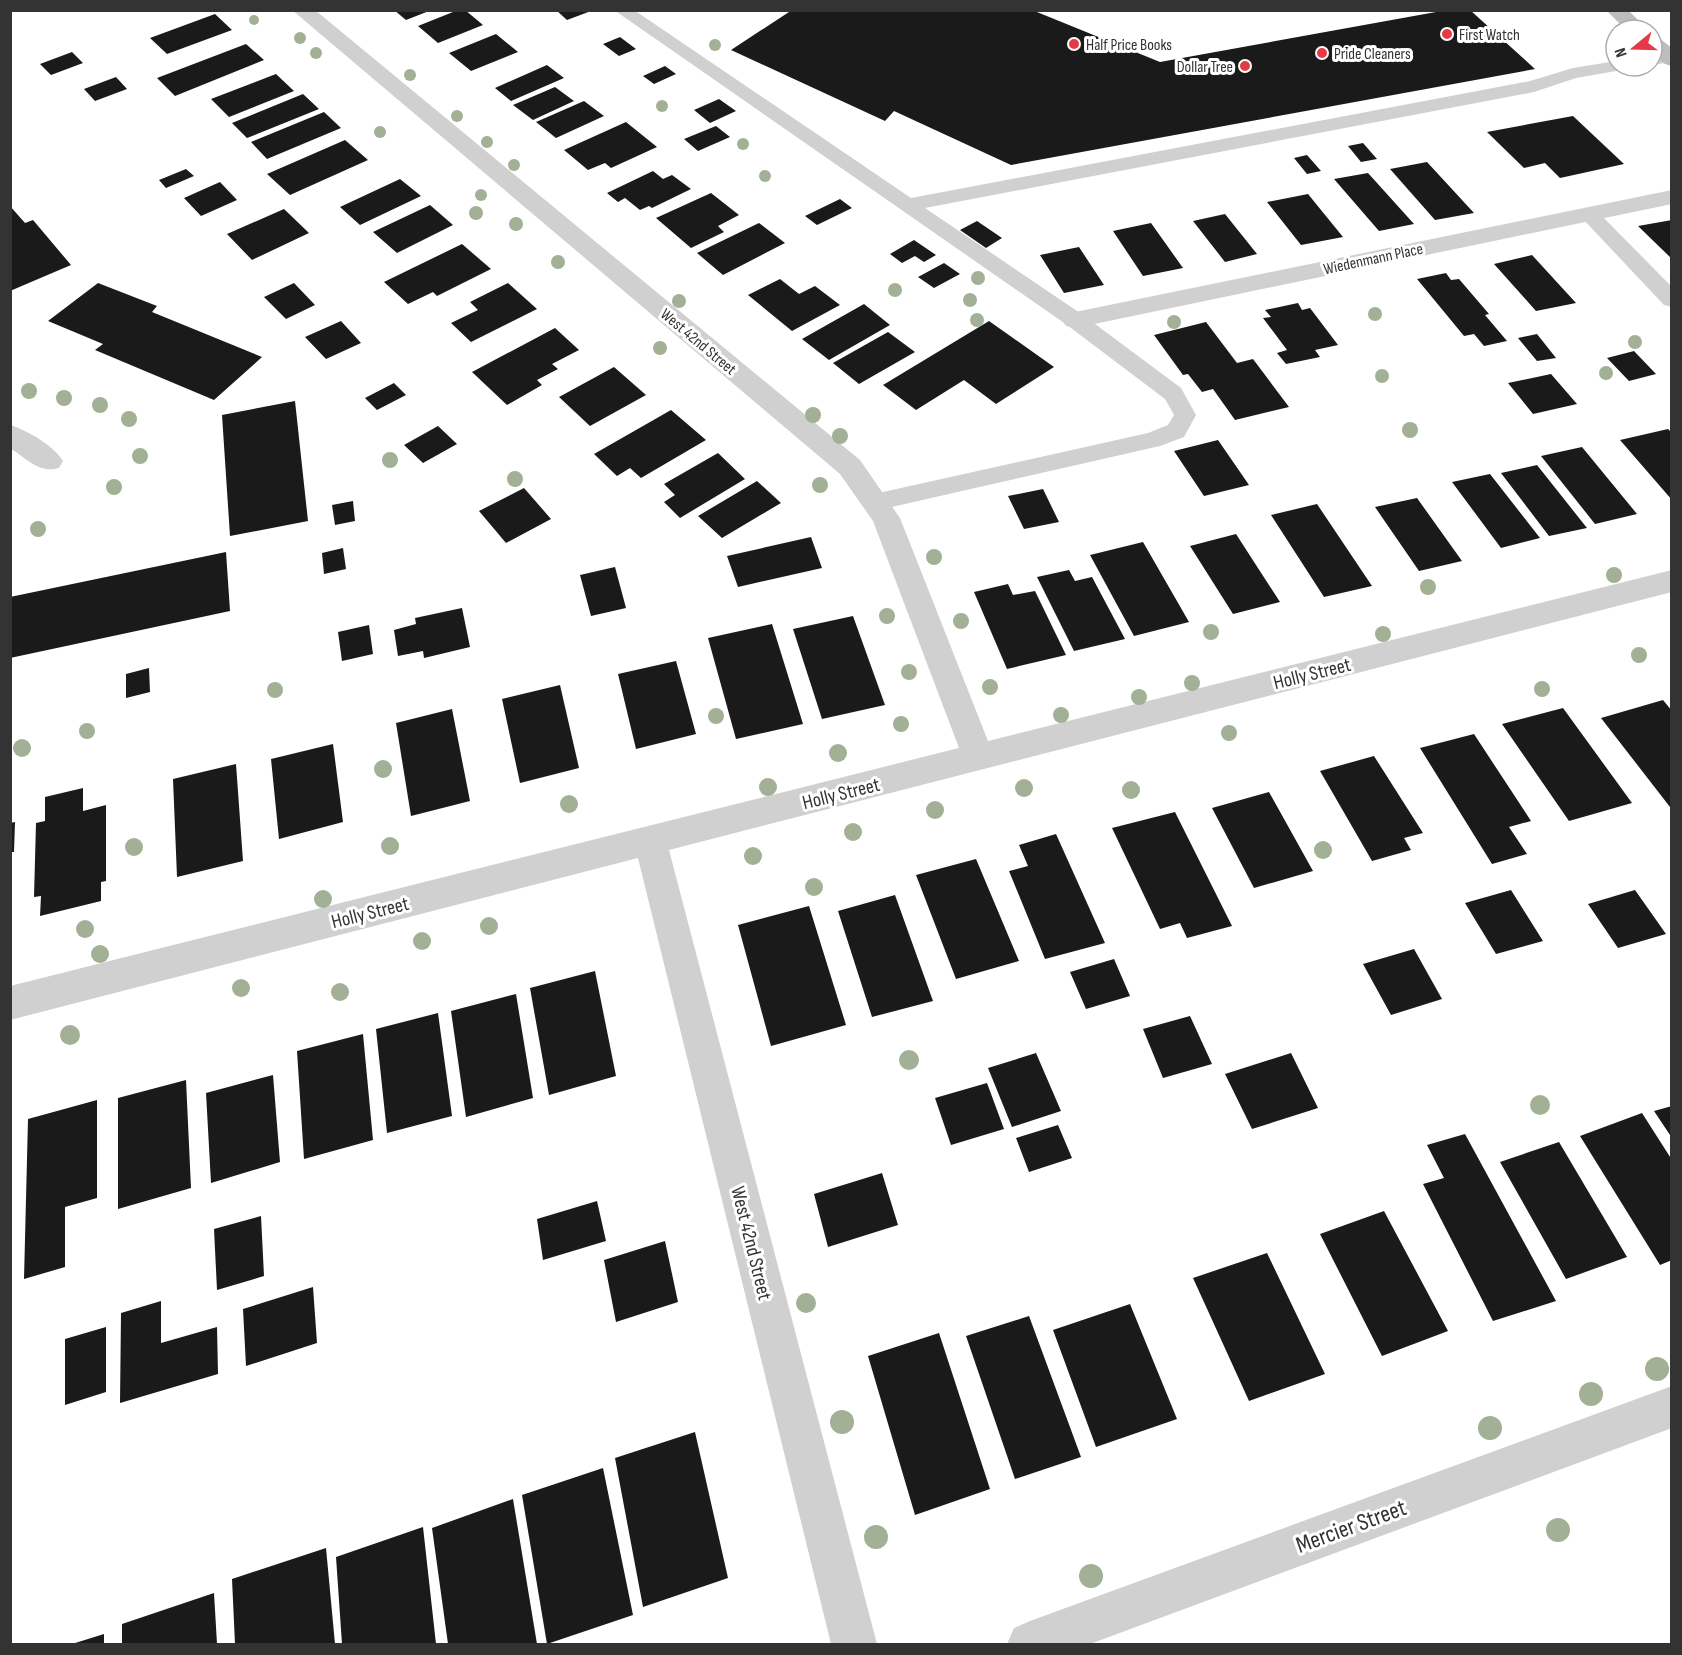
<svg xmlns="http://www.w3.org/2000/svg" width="1682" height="1655" viewBox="0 0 1682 1655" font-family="'Sofia Sans Condensed',sans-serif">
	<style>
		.building { fill: #1a1a1a }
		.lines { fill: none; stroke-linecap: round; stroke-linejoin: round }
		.lane { fill: #d0d0d0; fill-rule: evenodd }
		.street { fill: #d0d0d0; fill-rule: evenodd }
		.secondary { fill: #bdbdbd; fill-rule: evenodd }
		.tree { fill: #a2b095 }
		.poi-dot { fill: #e63946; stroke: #fff; stroke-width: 2 }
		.labels { text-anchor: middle; stroke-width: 6; stroke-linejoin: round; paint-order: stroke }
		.far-poi-label { font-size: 16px; fill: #333; stroke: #fff; text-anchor: start }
		.far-street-label { font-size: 16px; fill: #333; stroke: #fff }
		.street-label { font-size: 20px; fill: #333; stroke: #fff }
		.near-street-label { font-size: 24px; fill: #333; stroke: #fff }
	</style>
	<rect width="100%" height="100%" fill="#fff"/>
	<path class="building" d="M394,10H429V11L406,20Z
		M458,10H465L483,25L438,43L418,26Z
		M556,10H591V11L567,20Z
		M792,10H1032L1160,62L1447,10H1470L1535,69L1011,165L894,111L885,121L731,50Z
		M215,14L232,30L167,54L150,38Z
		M496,34L518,52L471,71L449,53Z
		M620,37L636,49L619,56L603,44Z
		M246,44L264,60L175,96L157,78Z
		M72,52L83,63L51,75L40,64Z
		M547,65L564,78L511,101L495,88Z
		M665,66L676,74L654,84L643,76Z
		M276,74L294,91L229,117L211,99Z
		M116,77L127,89L95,101L84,89Z
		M555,87L574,101L533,120L513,105Z
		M303,94L319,109L247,138L232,123Z
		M719,99L736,111L710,123L694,110Z
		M584,101L604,116L556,138L536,122Z
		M324,112L341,128L267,159L251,142Z
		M1573,116L1624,164L1560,178L1545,163L1524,168L1487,132Z
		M626,122L657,147L611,168L605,163L588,170L564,150Z
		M716,126L730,137L698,151L684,139Z
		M345,140L368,160L290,195L267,174Z
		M1363,143L1377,159L1361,162L1348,146Z
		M1307,155L1321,171L1307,174L1294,158Z
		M1427,162L1474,213L1435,220L1390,169Z
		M186,169L194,176L166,188L159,180Z
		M653,171L663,179L672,175L691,189L652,208L649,206L640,210L625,198L618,202L607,193Z
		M1368,173L1414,224L1379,231L1334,179Z
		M400,179L421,196L360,225L340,207Z
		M220,182L237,200L201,216L184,198Z
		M711,193L739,215L718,226L724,232L691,248L656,218Z
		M1308,194L1343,237L1301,245L1267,202Z
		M840,199L852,208L817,225L805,216Z
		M430,205L453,225L397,253L373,232Z
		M10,206L25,223L33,220L71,265L10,291Z
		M284,209L309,233L252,260L227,234Z
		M1225,214L1257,254L1225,262L1193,221Z
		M1672,220V259L1638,226Z
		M977,221L1002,238L986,248L960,230Z
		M759,223L785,243L723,275L697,253Z
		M1151,223L1183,268L1143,276L1113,231Z
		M914,240L936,255L924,262L915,256L902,263L890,254Z
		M462,244L491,269L437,296L433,292L408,304L384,282Z
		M1079,247L1104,285L1064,293L1040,255Z
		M1532,255L1576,303L1536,311L1494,264Z
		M944,263L960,274L934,288L918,277Z
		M1446,273L1451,280L1459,279L1489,314L1485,315L1507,341L1484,346L1474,334L1464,336L1417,279Z
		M780,279L799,294L815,286L840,305L792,331L748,295Z
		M98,283L157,306L152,312L262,357L214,400L95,350L103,344L48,321Z
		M294,283L315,305L286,319L264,297Z
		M508,283L537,309L471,342L451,323L478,310L470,302Z
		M1298,303L1302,310L1310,308L1338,345L1315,350L1320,357L1286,364L1277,353L1287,350L1263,318L1271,317L1265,310Z
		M864,304L890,325L829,360L802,339Z
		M341,321L361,343L326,359L305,337Z
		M989,321L1054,367L996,404L964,380L916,410L883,385Z
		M1206,322L1237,363L1253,359L1289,407L1235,420L1213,389L1202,392L1188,374L1183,375L1154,335Z
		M555,328L579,350L552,364L558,369L537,380L542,385L507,405L472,372Z
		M888,332L915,352L859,384L833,363Z
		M1537,334L1556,358L1537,361L1518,338Z
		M1634,351L1656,374L1629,381L1607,358Z
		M614,367L646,395L590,426L559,397Z
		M1551,374L1577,404L1533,414L1508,383Z
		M394,383L406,395L377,410L365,398Z
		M295,401L308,521L230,536L222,415Z
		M671,410L706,440L641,478L630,468L617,476L594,454Z
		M438,426L457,444L423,463L404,445Z
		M1668,429L1672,433V500L1620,440Z
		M1218,440L1249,485L1204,496L1174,451Z
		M1582,447L1637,514L1595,524L1541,456Z
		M718,453L745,479L680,518L664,502L675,495L664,484Z
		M1537,465L1587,528L1549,536L1501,473Z
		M1490,474L1540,538L1501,548L1452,482Z
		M757,481L781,503L722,538L698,516Z
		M524,488L551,519L506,543L479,511Z
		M1043,489L1059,522L1024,529L1008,496Z
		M1417,498L1462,561L1419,571L1375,507Z
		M353,501L355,521L335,525L332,505Z
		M1317,504L1372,586L1324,597L1271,515Z
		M1236,534L1280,602L1233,614L1190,546Z
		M811,537L822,568L738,587L727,556Z
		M1143,542L1189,622L1134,636L1090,555Z
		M343,548L346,569L324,574L322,553Z
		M226,552L230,611L10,658V597Z
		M615,567L626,608L591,616L580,575Z
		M1069,570L1075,581L1092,577L1125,639L1074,651L1037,577Z
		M1008,584L1013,595L1035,591L1066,655L1007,669L974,592Z
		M462,608L470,647L424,658L423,651L398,656L394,630L416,624L415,618Z
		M853,616L885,705L822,719L793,629Z
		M772,624L803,724L736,739L708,638Z
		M369,625L373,654L342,661L338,632Z
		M676,661L696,734L636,749L618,674Z
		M149,668L150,692L126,698V674Z
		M560,685L579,768L520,783L502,699Z
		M1663,700L1672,711L1670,807L1601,718Z
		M1563,708L1632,803L1569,821L1502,724Z
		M452,709L470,801L411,816L396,723Z
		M1474,734L1531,821L1509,827L1527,854L1492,864L1420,748Z
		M333,744L343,822L279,839L271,759Z
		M1374,756L1423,833L1404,838L1411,850L1372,861L1320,771Z
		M236,764L243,861L177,877L173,779Z
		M83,788V811L106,805V881L101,882V901L40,916L41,896L34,897L36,823L45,821V797Z
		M1269,792L1313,871L1254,888L1212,808Z
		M1175,812L1232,926L1187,938L1180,923L1160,929L1112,828Z
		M15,822L14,852H10V823Z
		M1056,834L1105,943L1045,959L1009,871L1028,866L1019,845Z
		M976,859L1019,961L956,979L916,875Z
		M1511,890L1543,941L1496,954L1465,903Z
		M1635,890L1666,934L1618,948L1588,904Z
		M895,895L933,1001L872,1017L838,911Z
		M809,906L846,1025L771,1046L738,925Z
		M1414,949L1442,999L1391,1015L1363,964Z
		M1114,959L1130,996L1086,1009L1070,972Z
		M595,971L616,1076L549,1095L530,988Z
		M516,994L533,1098L466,1117L451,1011Z
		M438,1013L452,1116L387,1133L376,1029Z
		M1190,1016L1212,1064L1163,1078L1143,1029Z
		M363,1034L373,1140L304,1159L297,1051Z
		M1036,1053L1061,1111L1012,1127L988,1068Z
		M1291,1053L1318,1108L1252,1129L1225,1074Z
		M273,1075L280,1162L211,1183L206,1093Z
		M186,1080L191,1188L118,1209V1098Z
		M987,1083L1004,1129L951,1145L935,1098Z
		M97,1100V1198L65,1207V1267L24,1279L28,1119Z
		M1672,1106V1138L1654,1111Z
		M1642,1113L1672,1160V1260L1660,1265L1580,1136Z
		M1058,1125L1072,1158L1029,1172L1016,1138Z
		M1465,1134L1556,1301L1493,1321L1423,1184L1444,1178L1427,1145Z
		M1559,1142L1627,1257L1566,1279L1500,1162Z
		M882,1173L898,1225L828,1247L814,1194Z
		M597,1201L606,1241L543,1260L537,1219Z
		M1384,1211L1448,1331L1382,1356L1320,1234Z
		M261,1216L264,1276L217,1290L214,1229Z
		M665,1241L678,1302L616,1322L604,1260Z
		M1267,1253L1325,1374L1249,1401L1193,1278Z
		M313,1287L317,1343L246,1366L243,1309Z
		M161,1301V1343L217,1327L218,1374L120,1403L121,1313Z
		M1130,1304L1177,1419L1096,1447L1053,1330Z
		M1029,1316L1081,1457L1015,1479L966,1336Z
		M106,1327V1392L65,1405V1339Z
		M939,1333L990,1489L915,1515L868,1356Z
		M695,1432L728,1578L643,1607L615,1458Z
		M603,1468L633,1615L547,1644L522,1495Z
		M513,1499L537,1644H448L432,1528Z
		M423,1527L436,1644H342L336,1557Z
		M326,1548L335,1644H235L232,1579Z
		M214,1593L217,1644H122V1624Z
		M104,1634V1644H72Z"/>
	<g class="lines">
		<path class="lane" d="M614,10H634L911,198L1530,81L1573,68L1616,61V66H1625L1622,70L1576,78L1534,92L925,208L1083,315L1181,388L1196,415L1184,437L1160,446L874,511L865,508L862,502L865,496L1148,433L1168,425L1174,415L1165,399L1067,325Z
			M1669,52H1672V62L1652,65V55Z
			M1589,208L1596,210L1672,287V307L1664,305L1582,218L1579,214L1582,210Z"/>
		<path class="street" d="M292,10H315L860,460L900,518L988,741L1672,570V592L669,850L877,1644H831L638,858L10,1020V986L959,748L873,521L840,474Z
			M1672,190V204L1075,328L1066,326L1062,320L1066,314L1075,312Z
			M10,425C27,430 54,446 63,461L59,468C39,474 26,458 10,448Z
			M1672,1386V1428L1090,1644H1007L1014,1628L1030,1621Z"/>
		<path class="secondary" d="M1606,10H1628L1648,30H1626Z
			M1652,36L1659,38L1672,48V66L1665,64L1652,53Z"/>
	</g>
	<g class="tree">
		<circle cx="254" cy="20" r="5"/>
		<circle cx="300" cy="38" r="6"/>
		<circle cx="715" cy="45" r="6"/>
		<circle cx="316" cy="53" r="6"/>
		<circle cx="410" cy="75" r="6"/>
		<circle cx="662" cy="106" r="6"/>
		<circle cx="457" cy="116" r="6"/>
		<circle cx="380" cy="132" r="6"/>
		<circle cx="487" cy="142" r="6"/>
		<circle cx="743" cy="144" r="6"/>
		<circle cx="514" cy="165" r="6"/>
		<circle cx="765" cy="176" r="6"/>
		<circle cx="481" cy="195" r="6"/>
		<circle cx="476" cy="213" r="7"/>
		<circle cx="516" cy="224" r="7"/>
		<circle cx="558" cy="262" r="7"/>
		<circle cx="978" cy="278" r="7"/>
		<circle cx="895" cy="290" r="7"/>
		<circle cx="970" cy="300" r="7"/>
		<circle cx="679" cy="301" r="7"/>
		<circle cx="1375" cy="314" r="7"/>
		<circle cx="977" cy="320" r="7"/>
		<circle cx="1174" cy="322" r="7"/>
		<circle cx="1635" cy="342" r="7"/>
		<circle cx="660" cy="348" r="7"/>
		<circle cx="1606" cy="373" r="7"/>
		<circle cx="1382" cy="376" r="7"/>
		<circle cx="29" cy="391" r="8"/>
		<circle cx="64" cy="398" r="8"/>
		<circle cx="100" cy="405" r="8"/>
		<circle cx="813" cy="415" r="8"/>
		<circle cx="129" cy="419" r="8"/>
		<circle cx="1410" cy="430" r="8"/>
		<circle cx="840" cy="436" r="8"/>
		<circle cx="140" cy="456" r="8"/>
		<circle cx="390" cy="460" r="8"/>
		<circle cx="515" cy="479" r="8"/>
		<circle cx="820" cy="485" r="8"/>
		<circle cx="114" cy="487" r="8"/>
		<circle cx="38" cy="529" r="8"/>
		<circle cx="934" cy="557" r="8"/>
		<circle cx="1614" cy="575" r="8"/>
		<circle cx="1428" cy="587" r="8"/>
		<circle cx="887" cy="616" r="8"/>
		<circle cx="961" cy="621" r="8"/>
		<circle cx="1211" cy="632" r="8"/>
		<circle cx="1383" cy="634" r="8"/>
		<circle cx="1639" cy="655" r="8"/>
		<circle cx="909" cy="672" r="8"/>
		<circle cx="1192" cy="683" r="8"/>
		<circle cx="990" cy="687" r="8"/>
		<circle cx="1542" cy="689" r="8"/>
		<circle cx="275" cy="690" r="8"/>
		<circle cx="1139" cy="697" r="8"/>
		<circle cx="1061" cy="715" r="8"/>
		<circle cx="716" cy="716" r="8"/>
		<circle cx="901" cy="724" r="8"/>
		<circle cx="87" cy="731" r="8"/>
		<circle cx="1229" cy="733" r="8"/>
		<circle cx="22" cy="748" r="9"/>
		<circle cx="838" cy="753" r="9"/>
		<circle cx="383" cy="769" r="9"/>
		<circle cx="768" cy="787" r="9"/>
		<circle cx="1024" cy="788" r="9"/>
		<circle cx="1131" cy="790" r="9"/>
		<circle cx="569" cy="804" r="9"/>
		<circle cx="935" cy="810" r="9"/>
		<circle cx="853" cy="832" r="9"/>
		<circle cx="390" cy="846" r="9"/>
		<circle cx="134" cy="847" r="9"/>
		<circle cx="1323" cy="850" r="9"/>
		<circle cx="753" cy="856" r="9"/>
		<circle cx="814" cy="887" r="9"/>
		<circle cx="323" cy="899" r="9"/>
		<circle cx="489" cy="926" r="9"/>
		<circle cx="85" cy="929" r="9"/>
		<circle cx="422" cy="941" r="9"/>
		<circle cx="100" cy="954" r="9"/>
		<circle cx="241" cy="988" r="9"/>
		<circle cx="340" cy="992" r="9"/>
		<circle cx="70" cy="1035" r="10"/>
		<circle cx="909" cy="1060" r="10"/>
		<circle cx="1540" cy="1105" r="10"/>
		<circle cx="806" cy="1303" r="10"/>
		<circle cx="1657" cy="1369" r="12"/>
		<circle cx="1591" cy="1394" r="12"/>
		<circle cx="842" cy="1422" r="12"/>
		<circle cx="1490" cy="1428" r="12"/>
		<circle cx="1558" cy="1530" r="12"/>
		<circle cx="876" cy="1537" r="12"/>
		<circle cx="1091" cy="1576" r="12"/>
	</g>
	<g class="poi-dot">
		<circle cx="1447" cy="34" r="6"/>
		<circle cx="1074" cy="44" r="6"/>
		<circle cx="1322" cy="53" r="6"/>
		<circle cx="1245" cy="66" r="6"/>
	</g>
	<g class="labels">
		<g class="far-poi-label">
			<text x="1459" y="40">First Watch</text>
			<text x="1086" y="50">Half Price Books</text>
			<text x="1334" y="59">Pride Cleaners</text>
			<text x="1233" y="72" text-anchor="end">Dollar Tree</text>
		</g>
		<g class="far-street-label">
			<text transform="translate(1373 258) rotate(-12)" y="6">Wiedenmann Place</text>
			<text transform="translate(699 341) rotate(40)" y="6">West 42nd Street</text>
		</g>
		<g class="street-label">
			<text transform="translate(1312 673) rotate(-14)" y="7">Holly Street</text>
			<text transform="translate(841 793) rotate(-14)" y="7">Holly Street</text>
			<text transform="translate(370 912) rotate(-14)" y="7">Holly Street</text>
			<text transform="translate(752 1243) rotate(76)" y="7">West 42nd Street</text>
		</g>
		<g class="near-street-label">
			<text transform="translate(1351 1526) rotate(-20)" y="8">Mercier Street</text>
		</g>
	</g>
	<rect width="1682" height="1655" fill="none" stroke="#333333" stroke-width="24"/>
	<g transform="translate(1634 48) rotate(251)"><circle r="28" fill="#ffffff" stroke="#adadad" stroke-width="1.5"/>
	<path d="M0-4.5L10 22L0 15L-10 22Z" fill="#e63946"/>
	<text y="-9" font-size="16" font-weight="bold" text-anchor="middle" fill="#333333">N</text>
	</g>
</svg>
